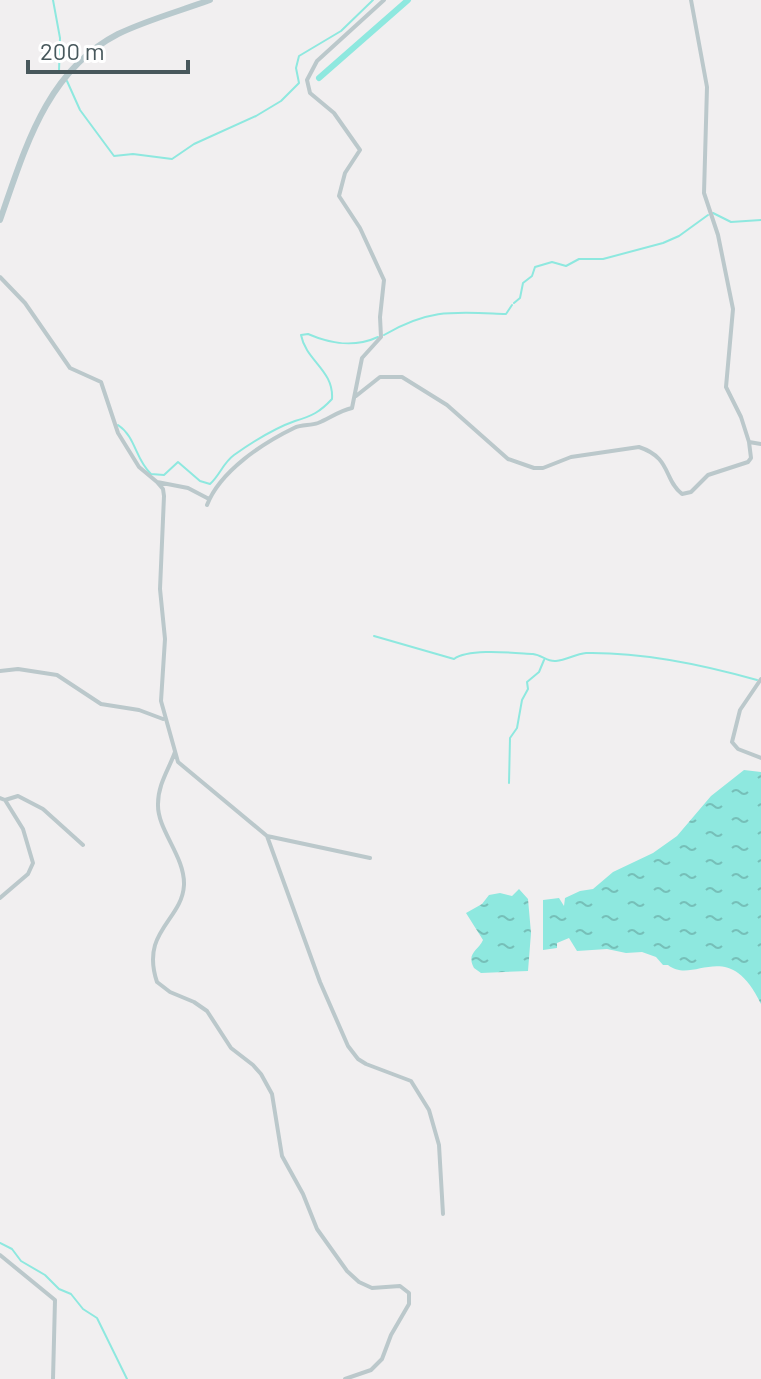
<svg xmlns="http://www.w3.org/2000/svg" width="761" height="1379" viewBox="0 0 761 1379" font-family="Barlow,sans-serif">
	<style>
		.water { fill: url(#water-ripples) }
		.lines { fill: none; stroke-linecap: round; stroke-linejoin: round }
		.stream { stroke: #8ee8df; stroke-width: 2 }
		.canal { stroke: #8ee8df; stroke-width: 6 }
		.street { stroke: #bbc8cb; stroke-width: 4 }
		.secondary { stroke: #b8c9cd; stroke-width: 6 }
	</style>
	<defs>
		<pattern id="water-ripples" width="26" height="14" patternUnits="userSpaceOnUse" patternTransform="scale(2)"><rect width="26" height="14" fill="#8ee8df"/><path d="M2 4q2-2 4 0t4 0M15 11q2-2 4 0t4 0" fill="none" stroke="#76bfb8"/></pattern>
	</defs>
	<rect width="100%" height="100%" fill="#f1eff0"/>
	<path class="water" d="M744,770L761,772V1004C728,935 694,986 668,965H663L656,957L642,952L626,953L607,949L577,951L569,938L557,943V948L543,950V900L559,898L564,906L565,898L580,891L593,889L613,872L653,853L677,836L711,796Z
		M519,889L528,899L531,933L528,971L481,973L474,968C466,953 478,951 483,940L466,913L482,904L489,895L500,893L512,896Z"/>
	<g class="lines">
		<path class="stream" d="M53,0L60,38L59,71L61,73
			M67,81L80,110L114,156L133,154L172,159L194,144L256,116L281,101L299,83L296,68L299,56L341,31L373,0
			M713,213L731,222L761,220
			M514,303L520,298L523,283L532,276L535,267L552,262L566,266L579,259H603L663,243L679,236L708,215
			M384,335C430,308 455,312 506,314L512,305
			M118,425C136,437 135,459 151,474L164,475L178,462L200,481L210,484C220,475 223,463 234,455C251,443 275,428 295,421C312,416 320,412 332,399C334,370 306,361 301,335L308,334C331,344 354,348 378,337
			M374,636L454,659C469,648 514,653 533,654C542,655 547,662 556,661C567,660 575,654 586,653C641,652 704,665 757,680
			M509,783L510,738L517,728L522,700L528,689L527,682L539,672L544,660
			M0,1243L12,1249L21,1261L45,1275L59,1289L71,1294L83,1309L97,1318L127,1379"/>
		<path class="canal" d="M319,78L408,0"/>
		<path class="street" d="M691,0L707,87L704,193L718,235L733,309L726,387L741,417L749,442L761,444
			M0,277L25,303L70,368L101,382L118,433L139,467L157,482L188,488L209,499
			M356,396L380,377H402L447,405L508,459L534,468H543L571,457L639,447C672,458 663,479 682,494L691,492L708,475L748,462L751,458L749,442
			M157,482L163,489L164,496L160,589L165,639L161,701L178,762L267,836L370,858
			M207,505C220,471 263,443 294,428C302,424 310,426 318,423C330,418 339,411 352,408L362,358L381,337L380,317L384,280L360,228L339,196L345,173L360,150L334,113L310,93L307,80L317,61L384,0
			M0,671L18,669L57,675L101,704L139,710L163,719
			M761,679L740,710L732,742L738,749L761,758
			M175,752C169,769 158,784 158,804C157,830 185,856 184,885C182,921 140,931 157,982L170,992L194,1002L207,1011L231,1048L253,1065L261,1074L272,1094L282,1156L303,1194L317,1229L347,1271L359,1282L372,1288L400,1286L409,1293V1304L391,1335L382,1359L371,1370L345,1379
			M0,798L5,800L23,829L33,863L28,874L0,898
			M5,800L18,796L43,809L83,845
			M267,836L320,982L348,1046L358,1059L366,1064L411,1081L429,1110L439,1145L443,1214
			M0,1255L55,1300L53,1379"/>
		<path class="secondary" d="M0,220C25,149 46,71 118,34C147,20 180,11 210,0"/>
	</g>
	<path d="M28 60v12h160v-12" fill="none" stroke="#48585c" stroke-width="4"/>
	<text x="40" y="60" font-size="24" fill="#48585c" stroke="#ffffff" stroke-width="6" paint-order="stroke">200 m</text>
</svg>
